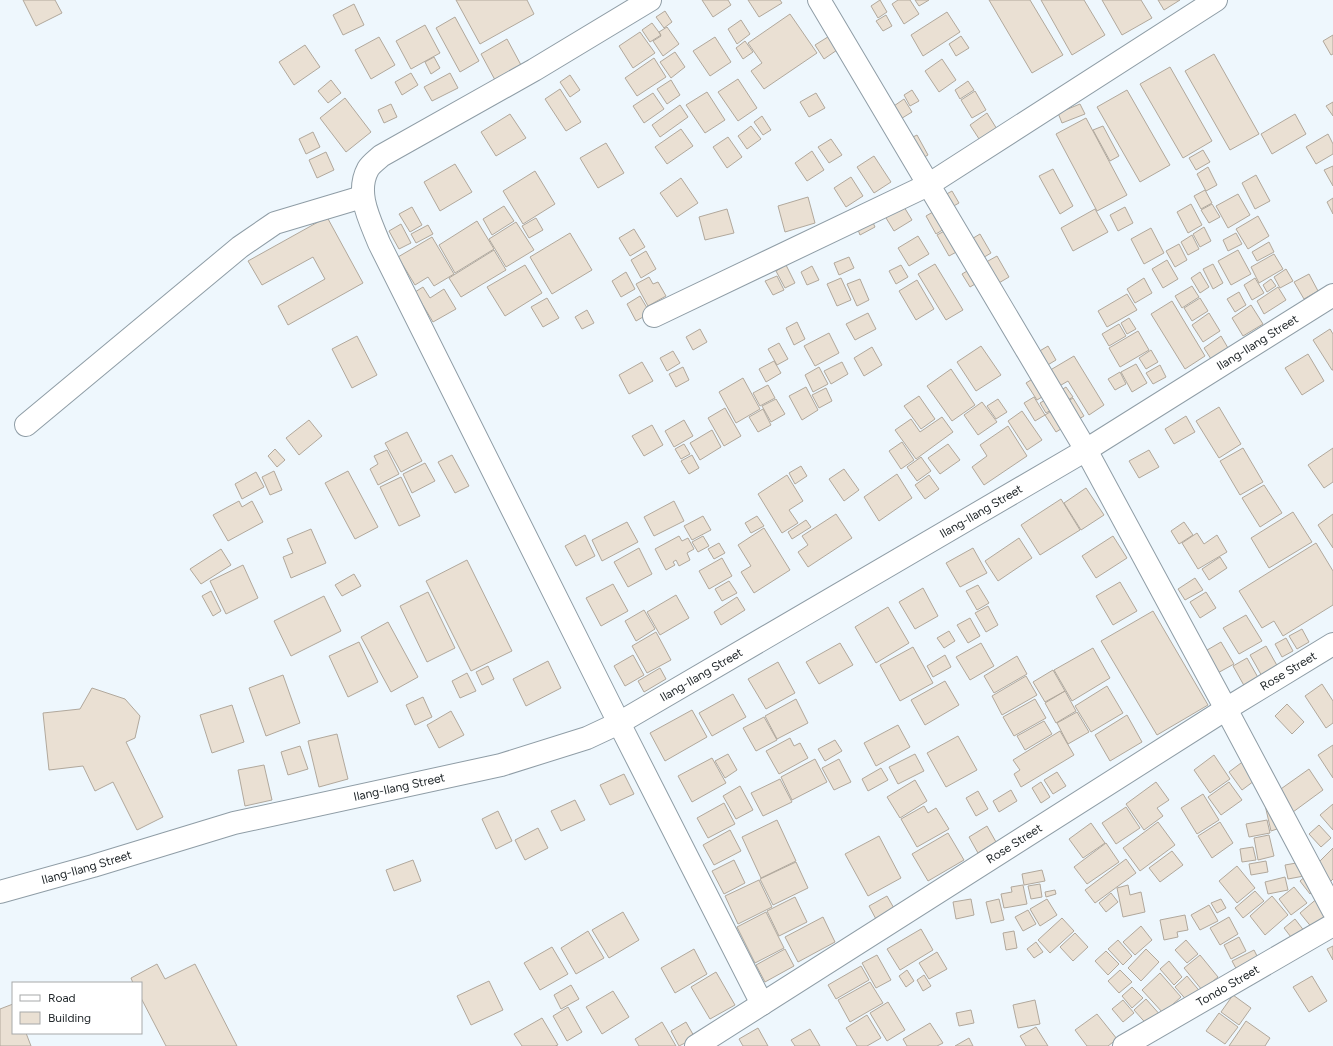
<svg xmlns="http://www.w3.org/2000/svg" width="1333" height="1046" viewBox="0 0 1333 1046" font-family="Figtree,sans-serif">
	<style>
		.building { fill: #eae0d3; stroke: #b1a89c }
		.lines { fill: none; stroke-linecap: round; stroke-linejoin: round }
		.minor-casing { stroke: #8f9da6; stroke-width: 24 }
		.major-casing { stroke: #8f9da6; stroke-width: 24 }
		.minor { stroke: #fff; stroke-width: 22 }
		.major { stroke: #fff; stroke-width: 22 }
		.labels { text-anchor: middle; stroke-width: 3.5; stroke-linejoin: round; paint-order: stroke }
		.street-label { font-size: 12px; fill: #22282b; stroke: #fff }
	</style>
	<rect width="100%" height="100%" fill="#eef7fd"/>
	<path class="building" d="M23,0H55L62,13L36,26Z
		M456,0H527L534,14L480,44Z
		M702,0H728L731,5L713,17Z
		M748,0H780L782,3L759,17Z
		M880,0L887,12L878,18L871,6Z
		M898,0H910L919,14L904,24L892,4Z
		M915,0H929L919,6Z
		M989,0H1030L1063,55L1032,73Z
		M1041,0H1084L1105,35L1072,55Z
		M1102,0H1141L1152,18L1122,35Z
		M1158,0H1180L1164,10Z
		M354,4L364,25L343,35L333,15Z
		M665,11L672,22L664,28L656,17Z
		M947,12L960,32L923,56L911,35Z
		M790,14L817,53L764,89L751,71L762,63L748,43Z
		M886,15L892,26L883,31L876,21Z
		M455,17L479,61L460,72L436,28Z
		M741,20L750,34L737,44L728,29Z
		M652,23L661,35L650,42L642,30Z
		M425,25L440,53L411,69L396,41Z
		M667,27L679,44L663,56L653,41L661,36L659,32Z
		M640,32L655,53L633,68L619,46Z
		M831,35L840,48L824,59L815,45Z
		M1333,35V54L1331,55L1323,41Z
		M961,36L969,48L956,56L949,44Z
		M379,37L395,65L371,79L355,50Z
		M715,37L731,62L710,76L693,51Z
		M507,39L521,65L495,80L481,54Z
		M745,41L753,52L743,59L736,48Z
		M305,45L320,67L294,85L279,62Z
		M675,52L685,67L671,78L660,62Z
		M1214,54L1259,134L1230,150L1185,71Z
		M434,57L440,68L431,74L425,62Z
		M654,58L666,77L637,96L625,78Z
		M942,59L956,80L939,92L925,71Z
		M1170,67L1212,141L1183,158L1140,84Z
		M411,73L418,85L402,95L395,82Z
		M450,73L458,88L432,101L424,87Z
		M570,75L580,90L570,97L560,82Z
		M738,79L757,108L738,121L718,92Z
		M331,80L341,93L328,103L318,91Z
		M671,80L680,95L667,104L657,89Z
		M968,81L974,90L960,99L955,90Z
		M560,89L581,122L566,131L545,99Z
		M912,90L919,101L910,106L904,95Z
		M1127,90L1170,165L1140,182L1097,107Z
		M975,91L986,110L972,118L961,100Z
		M707,92L725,120L705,133L686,105Z
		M653,93L664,109L644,123L633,106Z
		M816,93L825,108L809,117L800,102Z
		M345,98L371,132L346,152L320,118Z
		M904,99L912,112L899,120L891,108Z
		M1333,102V116L1326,106Z
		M391,104L397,117L384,123L378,110Z
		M1080,104L1085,114L1062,123L1058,113Z
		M680,105L688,117L660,137L652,125Z
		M987,113L1000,134L983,145L970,125Z
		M510,114L526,138L496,156L481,132Z
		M1295,114L1306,134L1272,154L1261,134Z
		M762,116L771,130L763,135L754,122Z
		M1086,118L1127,195L1097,211L1056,134Z
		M751,126L761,139L747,149L738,136Z
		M1103,126L1119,156L1110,161L1093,130Z
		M681,129L693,146L667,164L655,147Z
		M313,132L320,147L306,154L299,139Z
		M1328,134L1333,144V154L1316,164L1306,147Z
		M917,135L928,155L917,161L905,141Z
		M728,137L742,157L727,168L713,147Z
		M831,139L842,155L829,163L818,147Z
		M606,143L624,173L598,188L580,158Z
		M1203,150L1210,162L1196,170L1189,158Z
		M812,151L824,170L807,181L795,163Z
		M326,152L334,170L317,178L309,160Z
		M874,156L891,182L874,193L857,167Z
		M455,164L472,192L440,211L424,182Z
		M1333,166V186L1324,170Z
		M1208,167L1217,185L1206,191L1197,174Z
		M1053,169L1073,206L1060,214L1039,176Z
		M535,171L555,204L523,224L503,191Z
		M1256,175L1270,201L1255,209L1242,183Z
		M851,177L863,196L846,207L834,188Z
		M681,178L698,203L677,217L660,193Z
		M1205,190L1212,203L1201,209L1194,196Z
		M952,191L959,203L950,208L943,196Z
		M1238,194L1250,215L1228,228L1216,206Z
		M808,197L815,223L785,232L778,206Z
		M1333,198V214L1327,202Z
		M901,202L912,220L894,231L883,213Z
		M1191,204L1202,225L1188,233L1177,212Z
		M1212,204L1220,217L1209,223L1201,210Z
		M504,206L514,221L492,235L483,219Z
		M412,207L422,225L410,232L399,214Z
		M1125,207L1133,223L1118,231L1110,215Z
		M727,209L734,233L705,240L699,217Z
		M938,209L949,226L936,234L926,216Z
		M1095,209L1108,232L1073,251L1061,228Z
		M870,216L875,227L860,235L855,222Z
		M1258,216L1269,236L1248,249L1236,229Z
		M327,217L363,283L288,325L278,306L325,279L313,257L262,285L248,261Z
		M536,218L543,230L529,238L522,226Z
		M477,221L494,249L455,273L439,245Z
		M516,222L534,250L506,267L489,239Z
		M401,224L411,243L399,249L389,231Z
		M428,225L433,234L416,243L411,234Z
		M1204,227L1211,241L1200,247L1193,234Z
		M950,228L962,249L949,256L937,235Z
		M1151,228L1164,253L1144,264L1131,239Z
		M634,229L645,247L630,256L619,238Z
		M570,233L592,270L552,294L530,257Z
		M1236,233L1242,244L1228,251L1223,240Z
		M980,234L991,253L976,262L965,243Z
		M1192,235L1199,249L1188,255L1181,242Z
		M918,236L929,254L909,266L898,248Z
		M432,237L454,274L434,286L428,277L415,285L398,257Z
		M1269,242L1274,252L1257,261L1252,252Z
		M1179,244L1187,260L1175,267L1166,251Z
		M494,250L506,270L461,297L449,278Z
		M1238,250L1251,274L1231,285L1218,261Z
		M646,251L656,269L641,278L631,260Z
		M1274,254L1283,269L1259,283L1251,267Z
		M997,256L1009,277L992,287L979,266Z
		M849,257L854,268L839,275L834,263Z
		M1167,260L1178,279L1163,288L1152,269Z
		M935,264L963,310L946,320L918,274Z
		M1213,264L1223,283L1213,289L1203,269Z
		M525,265L542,293L505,316L487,287Z
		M786,265L795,283L785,288L776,271Z
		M901,265L908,277L896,284L889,271Z
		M812,266L819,280L807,285L801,272Z
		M974,267L982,280L970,287L962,274Z
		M1286,269L1293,281L1280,288L1274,277Z
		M626,272L635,289L621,297L612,281Z
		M1200,272L1209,287L1200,293L1191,278Z
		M1309,274L1318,291L1304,299L1294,282Z
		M777,276L784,290L773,295L765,281Z
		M649,277L653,284L658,282L666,296L648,306L636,284Z
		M841,278L851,300L837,306L827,284Z
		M1144,278L1152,293L1135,303L1127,289Z
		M1255,278L1264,293L1252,300L1244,285Z
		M860,279L869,300L857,306L847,284Z
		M1271,279L1276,286L1267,292L1263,285Z
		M917,280L934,309L916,320L899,291Z
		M1192,286L1199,297L1182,308L1175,296Z
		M423,287L430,298L444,289L456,309L433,322L415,292Z
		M1278,287L1286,300L1264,314L1257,301Z
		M1239,292L1246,305L1235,312L1227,299Z
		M1127,294L1137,310L1107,327L1098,311Z
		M640,296L650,313L636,321L627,304Z
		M547,298L559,318L543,327L531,307Z
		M1200,298L1208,311L1192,321L1184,308Z
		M1172,301L1205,356L1185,369L1151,314Z
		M1251,305L1263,324L1243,336L1232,318Z
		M587,310L594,323L582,329L575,317Z
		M868,313L876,329L855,340L846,324Z
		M1209,313L1220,331L1203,342L1192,325Z
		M1129,318L1136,329L1127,334L1121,323Z
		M797,322L805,339L794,345L786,328Z
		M1119,324L1126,336L1109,346L1102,334Z
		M700,329L707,342L693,350L686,337Z
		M1330,329L1333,334V370H1332L1313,340Z
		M1138,331L1149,350L1120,367L1109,348Z
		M829,333L839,353L815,366L804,346Z
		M357,336L377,375L352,388L332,349Z
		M1221,336L1228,348L1211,359L1204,348Z
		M779,343L788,359L777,365L768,349Z
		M981,346L1001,375L976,391L957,362Z
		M1048,346L1056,360L1041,369L1033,355Z
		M872,347L882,365L864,376L854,358Z
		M1151,350L1158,362L1146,369L1139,358Z
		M673,351L680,363L667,371L660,358Z
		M1308,354L1324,381L1302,395L1285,368Z
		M1074,356L1104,405L1089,415L1068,381L1056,388L1047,372Z
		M774,361L781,373L766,382L759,369Z
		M642,362L653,381L629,394L619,375Z
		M842,362L848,374L831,384L824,371Z
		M1136,364L1147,383L1132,392L1121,372Z
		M1160,365L1166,377L1153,384L1146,373Z
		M683,367L689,380L676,387L669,374Z
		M819,367L828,384L813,392L805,375Z
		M951,369L975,405L952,421L927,386Z
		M1120,372L1126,384L1115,390L1108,379Z
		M1039,375L1050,392L1037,400L1026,383Z
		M743,378L760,409L736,423L719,392Z
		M768,385L775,398L760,406L753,393Z
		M806,387L818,410L802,420L789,396Z
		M1066,387L1073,397L1061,404L1055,394Z
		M826,388L832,401L819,408L812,395Z
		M919,396L935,419L921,429L904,406Z
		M1052,396L1058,406L1046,413L1040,403Z
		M1034,397L1045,415L1035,421L1024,403Z
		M1073,398L1084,416L1072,423L1062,405Z
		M776,399L785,414L771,422L762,406Z
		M998,399L1007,412L996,419L987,406Z
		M982,402L997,422L978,435L964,415Z
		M1058,407L1069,424L1056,432L1045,415Z
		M1219,407L1241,444L1219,458L1196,421Z
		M725,408L741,436L724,446L708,418Z
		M763,409L771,425L758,432L749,417Z
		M1022,411L1042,440L1027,450L1008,421Z
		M1186,416L1195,432L1174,444L1165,429Z
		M942,417L953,432L916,459L895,430L911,419L920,432Z
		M309,420L322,436L299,455L286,438Z
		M684,420L693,436L674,447L665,431Z
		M652,425L663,445L644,456L632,436Z
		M1008,426L1027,456L984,485L972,467L987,456L980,445Z
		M712,430L721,447L700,460L690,443Z
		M407,432L422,461L401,472L385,443Z
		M902,442L914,460L901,469L889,451Z
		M684,444L690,454L681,459L675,449Z
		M948,444L960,460L940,474L928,458Z
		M1243,448L1263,482L1240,495L1220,461Z
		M1333,448V482L1324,488L1308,465Z
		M275,449L285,460L277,467L268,456Z
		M387,450L399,474L378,485L370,469L378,464L374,456Z
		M1149,450L1159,467L1139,478L1129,461Z
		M452,455L469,486L455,493L438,462Z
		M692,455L699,468L689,474L681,461Z
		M921,457L931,471L917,481L907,467Z
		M425,463L435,481L412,493L403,474Z
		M801,466L807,476L795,484L789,473Z
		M844,469L859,490L844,501L829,479Z
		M274,471L282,490L270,495L262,477Z
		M348,471L378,527L355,539L325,483Z
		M256,472L264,487L242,499L235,484Z
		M897,474L912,498L879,521L864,497Z
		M787,475L803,501L789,510L798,523L782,533L758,494Z
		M929,475L939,489L925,499L915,485Z
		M401,477L420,516L399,526L380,487Z
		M1264,485L1282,513L1260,527L1242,498Z
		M1086,488L1104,515L1081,530L1064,503Z
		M1061,499L1080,530L1040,555L1021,525Z
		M239,501L242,507L252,501L263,522L228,541L213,515Z
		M674,501L684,521L654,536L644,517Z
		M1293,512L1312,542L1269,568L1251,538Z
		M836,514L852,538L808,567L798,552L808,545L802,536Z
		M1333,514V548L1318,525Z
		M703,516L711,530L692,540L684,526Z
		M757,516L764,526L751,533L745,523Z
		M806,520L811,527L792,539L788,532Z
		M627,522L638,542L602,561L592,540Z
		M1184,522L1193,535L1179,544L1171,531Z
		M764,528L790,570L754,593L741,572L751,566L738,545Z
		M311,529L326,563L291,578L283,557L293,553L287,539Z
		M1197,533L1204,544L1217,535L1227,552L1198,569L1182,543Z
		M585,535L595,556L576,566L565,546Z
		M679,536L682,541L688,538L694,549L687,553L690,560L679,566L676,560L673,562L675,565L666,570L655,549Z
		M703,536L709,546L698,552L692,542Z
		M1113,536L1127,558L1096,578L1082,556Z
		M1019,538L1032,558L998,581L985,561Z
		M719,543L725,553L714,559L708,549Z
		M1316,543L1333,571V605L1283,636L1274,621L1262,628L1239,591Z
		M639,548L652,574L628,587L614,562Z
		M973,548L987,573L960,587L946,563Z
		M221,549L231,565L201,584L190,569Z
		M1220,557L1227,568L1209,580L1202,569Z
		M722,558L732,576L709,589L699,571Z
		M467,560L512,651L471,671L426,581Z
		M243,565L258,598L226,614L210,581Z
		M354,574L361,586L342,596L335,585Z
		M1195,578L1203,590L1185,600L1178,589Z
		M729,581L737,593L722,601L715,589Z
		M1120,582L1137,611L1113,625L1096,596Z
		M613,584L628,611L601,626L586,598Z
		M978,585L989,603L977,610L966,591Z
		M923,588L938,616L915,629L899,602Z
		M211,591L221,611L213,616L202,596Z
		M428,592L455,648L427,662L400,606Z
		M1206,592L1216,608L1200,618L1190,602Z
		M676,595L689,618L660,635L647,612Z
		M324,596L341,631L291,656L274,621Z
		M737,597L745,610L721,625L714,612Z
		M988,606L998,625L986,632L975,613Z
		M888,607L909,643L876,663L855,627Z
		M644,610L655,629L636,641L625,621Z
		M1153,611L1208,705L1157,735L1101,641Z
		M1246,615L1262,641L1239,654L1223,628Z
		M970,618L980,636L968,643L957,625Z
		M388,622L418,677L391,692L361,637Z
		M1302,629L1309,642L1297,649L1289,636Z
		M949,631L955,641L944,648L937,638Z
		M656,632L671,660L647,673L632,646Z
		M1286,638L1293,651L1282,657L1275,644Z
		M359,642L378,682L348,697L329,656Z
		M1221,642L1234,664L1214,675L1202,653Z
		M840,643L853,665L819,684L806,662Z
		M981,643L994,666L970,680L956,657Z
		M1266,646L1279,669L1263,678L1250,655Z
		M913,647L933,683L900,701L880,665Z
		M1093,648L1110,678L1072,701L1054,670Z
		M633,655L644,675L625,686L614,666Z
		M945,655L951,667L933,677L927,666Z
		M1017,656L1027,674L994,693L984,676Z
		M1247,658L1260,681L1246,689L1233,666Z
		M548,661L561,688L526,706L513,679Z
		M778,662L795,693L766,709L748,679Z
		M488,666L494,679L482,685L476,672Z
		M660,668L666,679L644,692L638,681Z
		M1053,670L1065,691L1045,702L1033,682Z
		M467,673L476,691L460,698L452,681Z
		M283,675L300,723L266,736L249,688Z
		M1026,676L1037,695L1002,715L992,696Z
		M945,681L959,705L925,725L911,700Z
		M1322,684L1333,701V723L1326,728L1305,696Z
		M1107,686L1123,713L1091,732L1075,706Z
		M92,688L125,699L140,716L135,738L126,742L163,817L137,830L113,782L95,791L83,766L49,770L43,713L80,709Z
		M1065,691L1076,711L1056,723L1045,703Z
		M733,694L746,717L712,736L699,713Z
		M423,697L432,717L415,725L406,705Z
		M796,699L808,723L777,739L765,716Z
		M1035,699L1046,718L1014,736L1003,717Z
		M1287,704L1304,722L1292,734L1275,716Z
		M232,705L244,742L212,753L200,715Z
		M692,710L707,737L665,761L650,733Z
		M451,711L464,735L439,748L427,725Z
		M1077,712L1089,732L1068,744L1057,723Z
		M1127,715L1142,742L1110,761L1095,735Z
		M764,717L777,740L756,751L743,728Z
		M1044,721L1052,734L1025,750L1017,736Z
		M898,725L910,747L876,766L864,743Z
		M1060,731L1074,755L1021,787L1014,774L1020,770L1013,760Z
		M337,734L348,779L319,787L308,741Z
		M958,736L977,770L946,787L927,753Z
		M790,738L794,746L800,743L808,758L779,774L766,751Z
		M835,740L842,751L825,761L818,749Z
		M1333,745V778L1318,755Z
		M300,746L308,769L288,775L281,752Z
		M728,754L737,770L725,778L715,761Z
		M915,754L924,771L898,784L889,767Z
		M1214,755L1230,779L1210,793L1194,770Z
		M712,758L726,783L692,802L678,776Z
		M815,759L827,782L792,800L781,777Z
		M839,759L851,782L834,790L822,768Z
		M1245,760L1258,778L1242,790L1229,772Z
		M264,765L272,800L245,806L238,770Z
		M881,768L888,780L868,791L862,779Z
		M1309,769L1323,790L1293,812L1278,791Z
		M1057,772L1066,786L1053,794L1044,780Z
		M624,774L634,794L610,805L600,785Z
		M780,779L792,802L763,816L751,793Z
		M915,780L927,801L900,818L887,797Z
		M1041,782L1050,797L1041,803L1032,788Z
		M1156,782L1169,800L1157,808L1163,816L1144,830L1126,804Z
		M1229,782L1242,800L1221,815L1208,797Z
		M740,786L753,810L736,819L723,796Z
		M1011,790L1017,801L999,812L993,801Z
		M978,791L988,809L976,816L966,798Z
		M1203,794L1219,820L1197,834L1181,808Z
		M575,800L585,820L561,831L551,811Z
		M724,803L735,824L708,838L697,818Z
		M1333,804V830L1320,815Z
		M1265,805L1280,828L1271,831Z
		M924,806L928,813L936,808L949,829L917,847L901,819Z
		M1126,807L1140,828L1116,844L1102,823Z
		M498,811L512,841L496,849L482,819Z
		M777,820L796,861L761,878L742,837Z
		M1267,820L1270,833L1249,837L1246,824Z
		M1158,822L1175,845L1140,871L1123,848Z
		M1220,822L1233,843L1212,858L1198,836Z
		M1091,823L1105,843L1083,858L1069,839Z
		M1319,825L1331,838L1321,847L1309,834Z
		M987,826L996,842L978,853L969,837Z
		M538,828L548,848L525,860L515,840Z
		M730,830L741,851L714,865L703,845Z
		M948,833L964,860L928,881L912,854Z
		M1269,835L1274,856L1258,860L1254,838Z
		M879,836L901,878L868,896L845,854Z
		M1106,843L1119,862L1087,884L1074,867Z
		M1253,847L1256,860L1242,862L1240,849Z
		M1333,848V879L1329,883L1314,867Z
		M1172,851L1183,865L1160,882L1149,868Z
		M1126,859L1136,873L1095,903L1085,890Z
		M413,860L421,881L394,891L386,870Z
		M734,860L745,883L724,894L712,871Z
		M1266,861L1268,872L1251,875L1249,864Z
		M796,862L808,888L773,905L760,879Z
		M1302,862L1304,876L1288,879L1285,865Z
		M1237,866L1255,888L1237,903L1219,881Z
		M1042,870L1045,881L1024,885L1022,874Z
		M1307,875L1317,888L1310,894L1300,881Z
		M1285,877L1288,890L1268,894L1265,882Z
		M759,880L772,907L738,924L725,896Z
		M1040,884L1042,897L1031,899L1028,886Z
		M1023,885L1027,904L1004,908L1001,894L1012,892L1011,887Z
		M1128,885L1130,895L1141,892L1145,912L1123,917L1117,888Z
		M1294,887L1307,903L1291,915L1279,899Z
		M1055,890L1056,894L1046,897L1045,892Z
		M1255,891L1264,901L1243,918L1235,908Z
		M1111,893L1118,902L1106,912L1099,903Z
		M887,896L895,910L877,921L869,906Z
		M1272,896L1288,915L1265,935L1250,916Z
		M795,897L807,922L779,936L767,911Z
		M1319,897L1332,913L1313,929L1300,913Z
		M971,899L974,915L956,919L953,902Z
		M999,899L1004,920L991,923L986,902Z
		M1047,899L1057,915L1040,926L1030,909Z
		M1221,899L1226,908L1217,913L1211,903Z
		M1209,905L1218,921L1200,930L1191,915Z
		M1028,910L1036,924L1023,931L1015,917Z
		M623,912L639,940L609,958L592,930Z
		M766,912L784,948L755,963L737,927Z
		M1185,915L1188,930L1177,932L1178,937L1164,940L1160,920Z
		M823,917L835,942L798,962L785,937Z
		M1229,917L1238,934L1220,945L1210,928Z
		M1062,918L1074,931L1050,953L1038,940Z
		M1295,919L1305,932L1294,941L1284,928Z
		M1141,926L1152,940L1135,955L1123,942Z
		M921,929L933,950L900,970L887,949Z
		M588,931L604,958L576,974L561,948Z
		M1014,931L1017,948L1006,950L1003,933Z
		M1075,933L1088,947L1073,961L1060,947Z
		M1239,937L1246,951L1231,959L1224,945Z
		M1118,940L1132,956L1123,965L1108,949Z
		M1186,940L1198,954L1187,963L1175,950Z
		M1036,942L1043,952L1034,958L1027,949Z
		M1333,946V960L1327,949Z
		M552,947L568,974L540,990L524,963Z
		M694,949L707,974L675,993L661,968Z
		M785,949L794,966L765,982L756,965Z
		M1146,949L1159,962L1141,981L1128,968Z
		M1254,950L1261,964L1239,974L1232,961Z
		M1106,951L1119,964L1108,975L1095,961Z
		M937,952L947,969L929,979L919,963Z
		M877,955L891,980L876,988L862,963Z
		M1200,955L1218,977L1202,990L1184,968Z
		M1169,961L1182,977L1174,985L1160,969Z
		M157,964L165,979L195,964L237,1046H166L141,998V983H133L131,978Z
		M861,966L869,980L836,999L828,985Z
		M907,970L914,981L906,987L899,976Z
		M1120,970L1132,982L1119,993L1108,981Z
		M716,972L735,1005L710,1019L691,987Z
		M1160,973L1181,997L1163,1013L1142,990Z
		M924,975L931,986L923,991L917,980Z
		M1187,976L1202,994L1190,1004L1175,987Z
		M1312,976L1327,1001L1309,1012L1293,987Z
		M489,981L503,1010L471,1025L457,996Z
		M870,982L883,1003L850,1022L838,1000Z
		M571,985L579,999L561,1009L554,995Z
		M1132,987L1143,998L1132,1008L1122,996Z
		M613,991L629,1017L602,1034L586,1007Z
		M1233,995L1251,1008L1239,1025L1221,1012Z
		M1146,999L1162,1017L1150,1028L1134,1010Z
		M1035,1000L1040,1024L1018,1028L1013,1005Z
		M1123,1000L1134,1013L1123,1022L1112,1009Z
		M888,1002L905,1030L887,1041L870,1013Z
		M13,1004V1033H26L31,1046H0V1009Z
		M568,1007L582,1032L567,1041L553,1016Z
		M971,1010L974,1023L959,1026L956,1013Z
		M1219,1013L1238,1027L1225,1044L1206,1031Z
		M1097,1014L1117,1039L1108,1046H1087L1075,1030Z
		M867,1015L881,1038L867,1046H857L846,1028Z
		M542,1018L558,1045L555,1046H522L514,1034Z
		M1246,1021L1270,1038L1265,1046H1229Z
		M662,1022L676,1046H639L635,1039Z
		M686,1022L695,1038L679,1046L671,1031Z
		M930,1023L943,1043L937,1046H907L903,1039Z
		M1036,1027L1048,1046H1026L1020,1036Z
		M758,1028L768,1046H743L739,1039Z
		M810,1029L820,1046H795L791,1040Z
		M969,1038L973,1046H955Z"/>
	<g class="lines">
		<defs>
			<g id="minor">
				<path d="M650,0L534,70L381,156C377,160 371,164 368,169C355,193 370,220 379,243L619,723L762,1004"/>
				<path d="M819,0L1086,450L1226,709L1333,910"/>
				<path d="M654,316L928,185L1216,0"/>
				<path d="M26,425L240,247L275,223L362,197"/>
				<path id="s1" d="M696,1046L1226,709L1333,644"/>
				<path id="s2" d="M1124,1046L1333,925"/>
			</g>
			<g id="major">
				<path id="s3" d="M0,892L93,866L234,823L501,765L587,738L619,723L1086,450L1333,295"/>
			</g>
		</defs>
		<use href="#minor" class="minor-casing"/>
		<use href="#major" class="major-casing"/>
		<use href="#minor" class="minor"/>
		<use href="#major" class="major"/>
	</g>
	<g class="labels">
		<g class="street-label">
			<text dy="4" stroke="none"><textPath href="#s3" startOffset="1386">Ilang-Ilang Street</textPath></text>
			<text dy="4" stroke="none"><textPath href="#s3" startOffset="1062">Ilang-Ilang Street</textPath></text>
			<text dy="4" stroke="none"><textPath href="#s1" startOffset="701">Rose Street</textPath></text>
			<text dy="4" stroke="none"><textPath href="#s3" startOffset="738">Ilang-Ilang Street</textPath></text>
			<text dy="4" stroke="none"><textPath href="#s3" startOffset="413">Ilang-Ilang Street</textPath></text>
			<text dy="4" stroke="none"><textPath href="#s1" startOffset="377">Rose Street</textPath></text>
			<text dy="4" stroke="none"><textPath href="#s3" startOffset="90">Ilang-Ilang Street</textPath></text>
			<text dy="4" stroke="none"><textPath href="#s2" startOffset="120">Tondo Street</textPath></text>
		</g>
	</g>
	<rect x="12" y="982" width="130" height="52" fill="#ffffff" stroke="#a7a9aa"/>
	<rect x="20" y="995" width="20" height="6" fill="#ffffff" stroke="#a7a9aa"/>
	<text x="48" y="1002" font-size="12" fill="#22282b">Road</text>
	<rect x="20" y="1012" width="20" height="12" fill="#eae0d3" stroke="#a7a9aa"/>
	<text x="48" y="1022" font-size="12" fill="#22282b">Building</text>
</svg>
